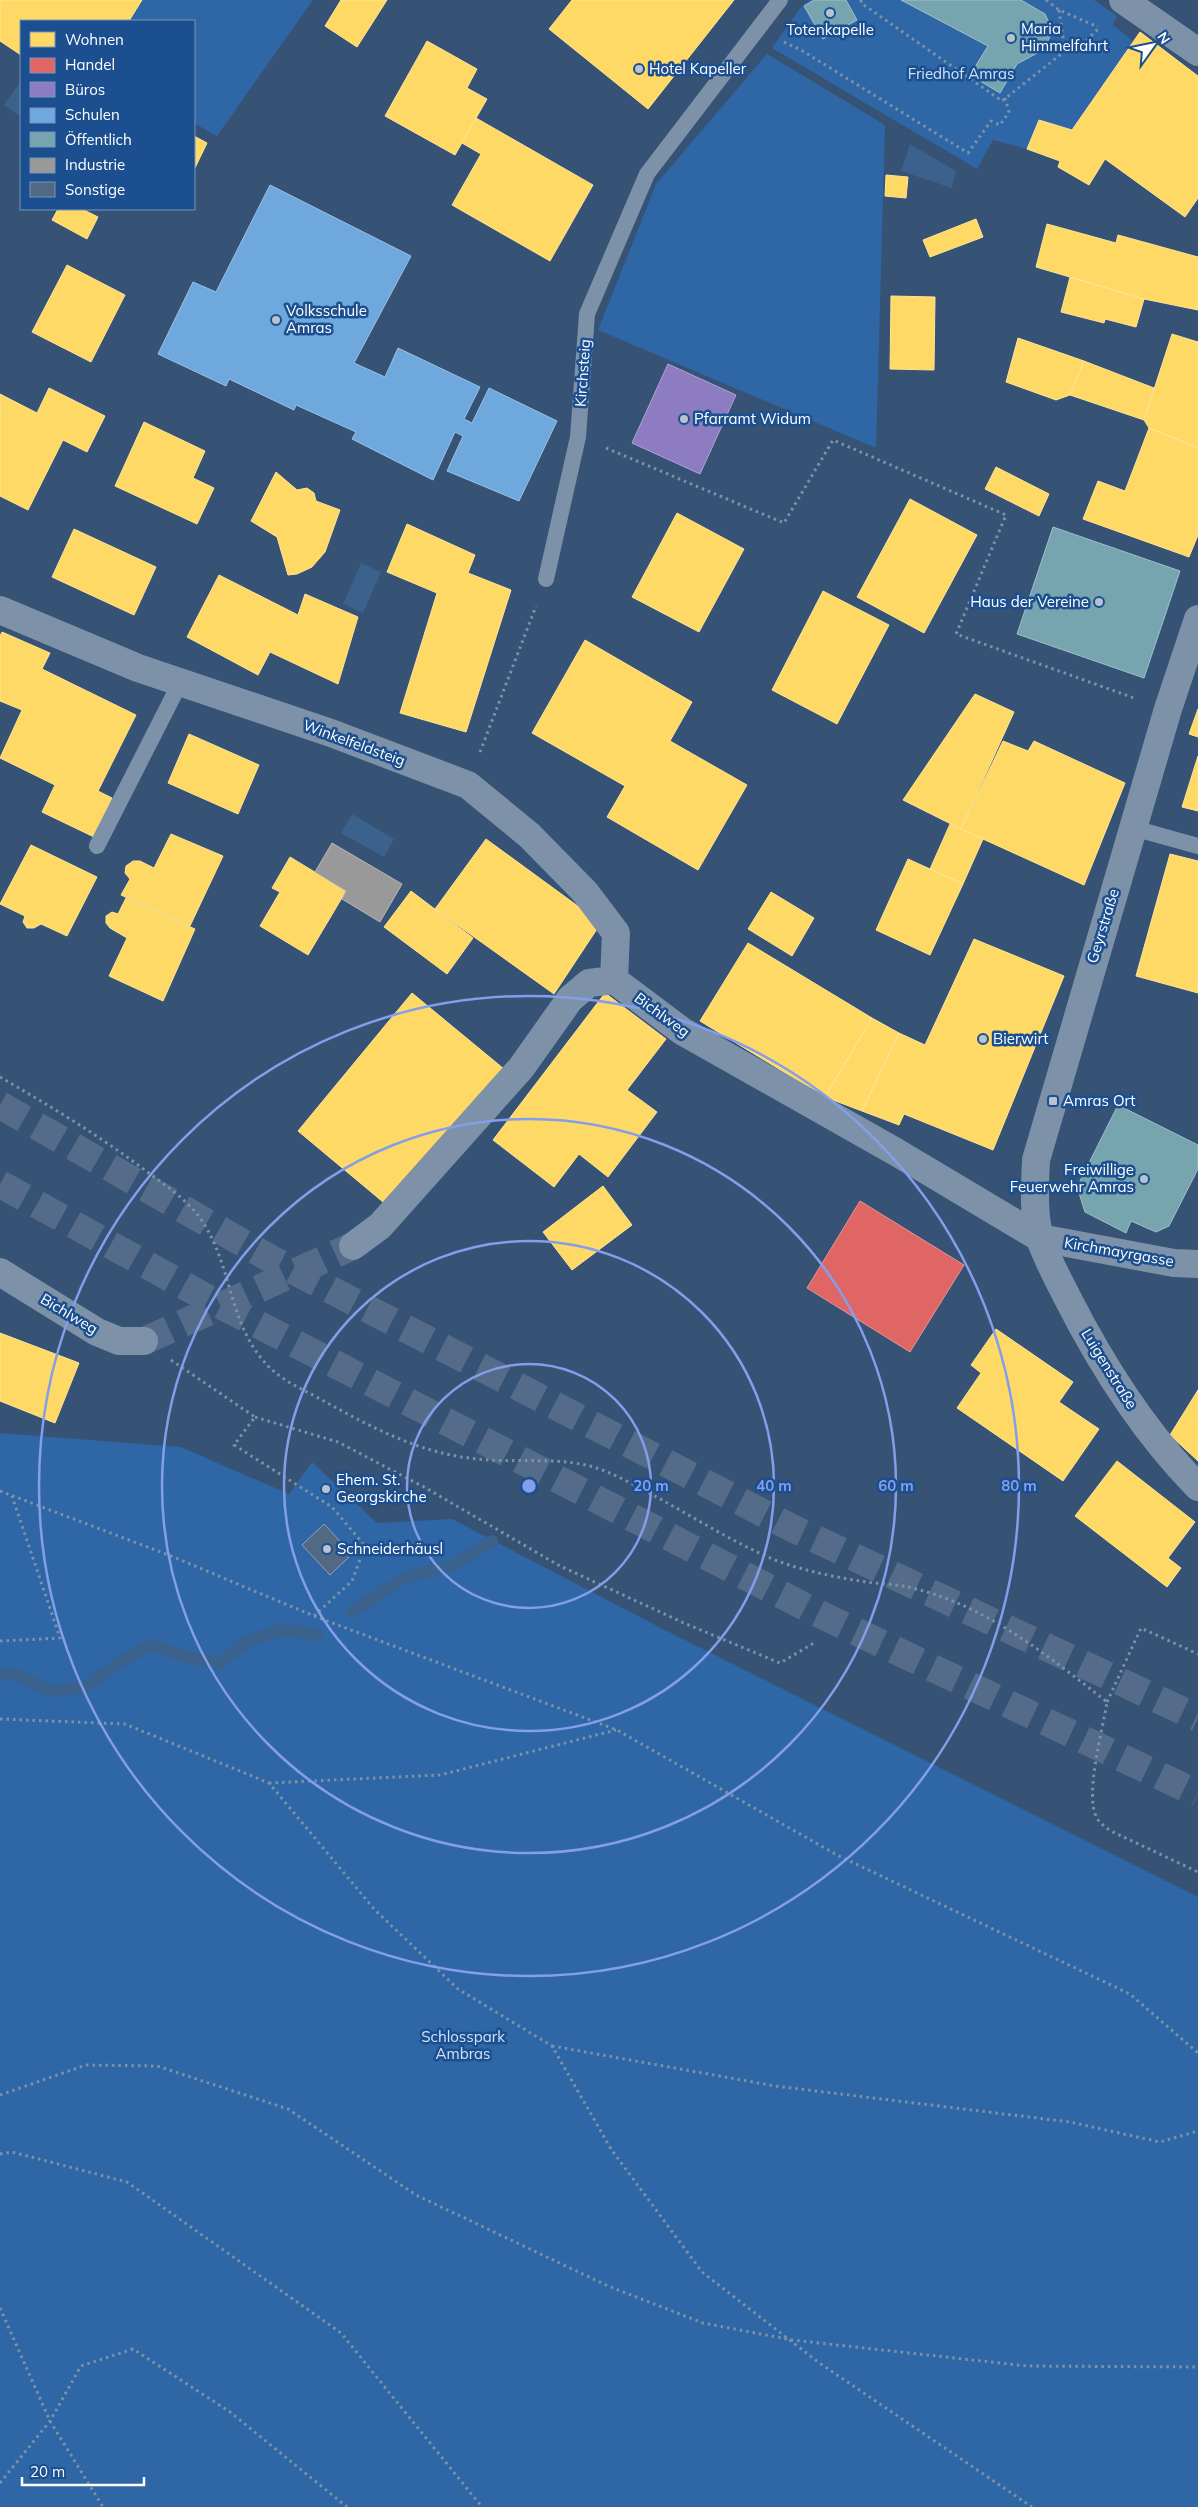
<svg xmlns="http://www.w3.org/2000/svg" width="1198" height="2507" viewBox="0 0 1198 2507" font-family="Mulish,sans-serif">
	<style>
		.green { fill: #2f66a5 }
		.water { fill: #3b618d }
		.homes { fill: #ffd966; stroke: #ffe494 }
		.shops { fill: #e06666; stroke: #e99494 }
		.offices { fill: #8e7cc3; stroke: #b0a3d5 }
		.schools { fill: #6fa8dc; stroke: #9ac2e6 }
		.public { fill: #76a5af; stroke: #9fc0c7 }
		.industry { fill: #999; stroke: #b8b8b8 }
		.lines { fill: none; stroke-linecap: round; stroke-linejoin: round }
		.stream { stroke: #3b618d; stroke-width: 12 }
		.building { fill: #526984; stroke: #92a2b6 }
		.minor-tunnel { stroke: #546c89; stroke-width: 28; stroke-dasharray: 28 14; stroke-linecap: butt }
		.motorway-tunnel { stroke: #546c89; stroke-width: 28; stroke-dasharray: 28 14; stroke-linecap: butt }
		.path { stroke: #7d92a8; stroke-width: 3; stroke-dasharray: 2.5 4; stroke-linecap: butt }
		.service { stroke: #7d92a8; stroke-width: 16 }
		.minor { stroke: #7d92a8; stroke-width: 28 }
		.ring { fill: none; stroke: #839eea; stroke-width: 2.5 }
		.poi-dot { fill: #b9c2ce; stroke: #1b4f8f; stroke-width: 2 }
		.labels { text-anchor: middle; stroke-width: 5; stroke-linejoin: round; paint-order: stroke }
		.poi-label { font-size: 15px; fill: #fff; stroke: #1b4f8f; text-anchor: start }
		.park-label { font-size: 15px; fill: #cfe3fa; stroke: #1b4f8f }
		.street-label { font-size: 15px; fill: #fff; stroke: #1b4f8f }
		.centre { fill: #839eea; stroke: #1b4f8f; stroke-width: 2.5 }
		.ring-label { font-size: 15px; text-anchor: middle; font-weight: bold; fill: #839eea; stroke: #1b4f8f; stroke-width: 5; stroke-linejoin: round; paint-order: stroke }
	</style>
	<rect width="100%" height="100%" fill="#365274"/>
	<path class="green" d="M142,0H313L217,136L194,123V21H129Z
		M810,0H1094L1117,16L1113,25L1133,41L1072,130L1039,120L1027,149L993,140L977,169L772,48L801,7Z
		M767,54L885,125L876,448L598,330L656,184Z
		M0,1433L181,1447L289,1494L312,1462L377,1523L452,1519L659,1627L1198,1897V2507H0Z"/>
	<path class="water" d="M21,81V117L4,105Z
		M910,144L956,171L952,188L901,171Z
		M361,563L381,572L363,613L343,604Z
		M352,814L394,839L384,857L341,833Z"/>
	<path class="homes" d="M0,0H142L129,21H21V55L0,41Z
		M341,0H387L357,47L325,26Z
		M572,0H734L648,109L549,29Z
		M1140,32L1198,76V198L1185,217L1105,159L1089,185L1058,167L1060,161L1027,149L1039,120L1072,130Z
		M427,41L477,69L467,88L487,99L455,155L385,116Z
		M476,118L593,185L550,261L452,205L481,154L462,143Z
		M194,136L207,143L194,170Z
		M886,175L908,177L906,198L885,196Z
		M58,209H82L98,217L87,239L52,220Z
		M976,219L983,237L930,257L923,240Z
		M1047,224L1116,243L1118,235L1198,257V310L1144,299L1036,267Z
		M67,265L125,295L91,362L32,332Z
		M1070,277L1144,299L1136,327L1105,319L1104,323L1061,312Z
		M891,296L935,297L934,370L890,369Z
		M1172,334L1198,342V448L1149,428L1144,420Z
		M1018,338L1084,361L1070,395L1056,400L1006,382Z
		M1084,361L1154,388L1144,420L1070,395Z
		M49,388L105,416L87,452L63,440L28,510L0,496V394L37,413Z
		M144,422L205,451L193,478L214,488L197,524L115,486Z
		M1149,428L1198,448V535L1189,557L1083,519L1098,481L1125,491Z
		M996,467L1049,494L1039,516L985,489Z
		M276,472L297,490L307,488L314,493L316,501L340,510L325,552L312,567L297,574L288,575L277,537L251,521Z
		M910,499L977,535L924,633L857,597Z
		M677,513L744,549L699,632L632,597Z
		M407,524L475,555L468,573L511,590L466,732L400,713L437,593L387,572Z
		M74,529L156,567L134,615L52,577Z
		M219,575L298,615L305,594L358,617L338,684L270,652L258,675L187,637Z
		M823,591L889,625L837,724L772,690Z
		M2,632L50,653L42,669L136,715L98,791L112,798L94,837L42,812L55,785L0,758L22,710L0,701V636Z
		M585,640L692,702L670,741L747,785L698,870L607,817L625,786L532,733Z
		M975,694L1014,712L961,829L903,800Z
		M1198,709V737L1189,734Z
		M189,734L259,765L238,814L168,783Z
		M1003,741L1028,751L1034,741L1125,783L1084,885L961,829Z
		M1198,756V811L1182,807Z
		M950,824L983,839L963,884L930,869Z
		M171,834L223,856L190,926L121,895L130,879L125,873L126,866L133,861H140L154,868Z
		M486,839L601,923L554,994L435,909Z
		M31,845L97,877L67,936L41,924L34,928H27L23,922L25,916L0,904Z
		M1170,854L1198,861V993L1136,976Z
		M290,857L346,891L308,955L260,926L280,892L272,888Z
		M908,859L963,884L930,955L876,930Z
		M411,891L473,938L447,974L384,927Z
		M771,892L814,918L792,956L748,929Z
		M126,898L195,929L163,1001L109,976L127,938L110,928L106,923V916L112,912L118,914Z
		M974,939L1064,976L993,1150L904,1114L899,1125L862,1111L899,1033L925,1045Z
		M748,943L872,1018L825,1097L700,1021Z
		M412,993L504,1069L389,1207L298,1131Z
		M605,993L666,1039L627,1090L657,1112L608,1177L579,1154L554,1187L493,1140Z
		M872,1018L899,1033L862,1111L825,1097Z
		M603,1186L632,1225L572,1270L543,1232Z
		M996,1329L1073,1382L1059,1402L1099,1429L1063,1481L957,1408L981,1373L971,1365Z
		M0,1333L79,1363L55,1423L0,1401Z
		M1198,1390V1461L1170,1435Z
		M1117,1461L1195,1522L1168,1558L1181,1568L1167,1587L1075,1516Z"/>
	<path class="shops" d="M860,1201L964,1265L910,1352L807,1288Z"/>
	<path class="offices" d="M668,364L736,395L700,474L632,443Z"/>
	<path class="schools" d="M270,185L411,256L354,363L385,377L398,348L480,387L464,419L472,423L489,388L557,421L519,501L447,471L463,436L455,432L433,480L352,439L356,432L296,405L294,410L229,379L226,386L158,354L193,282L216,292Z"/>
	<path class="public" d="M814,0H846L857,20L823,39L804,6Z
		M901,0H1021L1045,14L1053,31L1043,50L1017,64L1000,93L970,75L988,46Z
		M1053,527L1180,571L1144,678L1017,634Z
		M1118,1105L1198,1145V1169L1169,1226L1156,1232L1131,1221L1126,1233L1085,1212L1077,1187Z"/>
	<path class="industry" d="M332,843L402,884L380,922L342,899L346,891L315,872Z"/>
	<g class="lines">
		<path class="stream" d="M352,1612L406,1577L454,1565L492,1541
			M0,1673L19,1676L50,1691L85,1687L117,1664L150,1645L186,1657L220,1663L249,1640L284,1630L317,1635"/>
	</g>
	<path class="building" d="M324,1524L352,1554L330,1575L302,1545Z"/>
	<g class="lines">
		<path class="minor-tunnel" d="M144,1341L353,1246"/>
		<path class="motorway-tunnel" d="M0,1105L271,1259L794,1529L1198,1718
			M0,1184L205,1297L815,1612L1198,1794"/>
		<path class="path" d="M861,0V3L1002,101L1065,51L1082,45L1100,27
			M1046,0L1059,10L1098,27
			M1059,10L1065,51
			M784,42L801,50L968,153L991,121L1000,125L1009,112L1005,98
			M606,448L784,523L833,440L1006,515L956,634L1134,698
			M480,752L536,606
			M0,1077C50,1106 100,1136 146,1171C164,1184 183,1197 197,1214C232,1259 227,1318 262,1359C274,1375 293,1385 311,1394C364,1423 415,1453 477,1459C514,1463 554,1457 590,1466C612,1472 632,1484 651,1494C692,1516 732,1542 775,1560C804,1571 835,1577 866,1582C881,1584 897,1584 912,1588C986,1605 1048,1656 1107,1702C1103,1729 1084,1796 1097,1818C1101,1825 1108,1829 1115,1833L1198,1872
			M171,1360L255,1417L234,1445L332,1507L365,1546L352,1581L314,1616
			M255,1417L338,1442L424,1487L560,1566L684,1623L780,1663L814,1643
			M0,1491L171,1556L314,1616L617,1730L837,1855L1130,1994L1198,2053
			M0,1641L60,1638L12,1496
			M1107,1702L1141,1628L1198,1654
			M0,1719L125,1724L269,1783L374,1909L458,1989L552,2046L611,2149L702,2272L818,2362L1032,2507
			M269,1783L440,1775L616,1730
			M552,2046L775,2086L1070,2122L1160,2142L1198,2131
			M0,2095L86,2065L157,2066L288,2109L416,2195L608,2286L703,2323L792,2340L1027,2366L1198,2367
			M0,2154L12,2152L127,2182L341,2333L482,2507
			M0,2308L50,2421L103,2507
			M0,2483L50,2421L81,2366L133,2349L230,2412L347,2507"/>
		<path class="service" d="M546,579L578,437L587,314L647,174L780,0
			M1133,828L1198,846
			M97,846L180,683"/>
		<path class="minor" d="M1123,0L1198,52
			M0,610L138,668L331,733L468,785L529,835L585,892L616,933L614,980
			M1198,619L1168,709L1036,1160C1035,1185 1033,1214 1040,1239C1047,1259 1058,1279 1067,1297C1102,1366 1144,1432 1198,1487
			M353,1246L380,1226L521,1068L570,999L589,983L614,980L682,1031L896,1152L1040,1238L1174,1263L1198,1264
			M0,1272L97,1332L119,1341H144"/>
	</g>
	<g class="ring">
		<circle cx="529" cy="1486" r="122"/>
		<circle cx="529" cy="1486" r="245"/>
		<circle cx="529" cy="1486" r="367"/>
		<circle cx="529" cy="1486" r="490"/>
	</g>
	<g class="poi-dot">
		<circle cx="830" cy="13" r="5"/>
		<circle cx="1011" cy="38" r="5"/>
		<circle cx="639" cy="69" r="5"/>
		<circle cx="276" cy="320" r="5"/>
		<circle cx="684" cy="419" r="5"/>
		<circle cx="1099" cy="602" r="5"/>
		<circle cx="983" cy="1039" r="5"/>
		<rect x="1048" y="1096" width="10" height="10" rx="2.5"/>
		<circle cx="1144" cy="1179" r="5"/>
		<circle cx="326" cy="1489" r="5"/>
		<circle cx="327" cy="1549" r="5"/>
	</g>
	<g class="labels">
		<g class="poi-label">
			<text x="1021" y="34">Maria<tspan x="1021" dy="17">Himmelfahrt</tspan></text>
			<text x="830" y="35" text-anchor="middle">Totenkapelle</text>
			<text x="649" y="74">Hotel Kapeller</text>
			<text x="286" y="316">Volksschule<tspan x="286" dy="17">Amras</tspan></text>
			<text x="694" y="424">Pfarramt Widum</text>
			<text x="1089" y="607" text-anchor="end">Haus der Vereine</text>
			<text x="993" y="1044">Bierwirt</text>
			<text x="1063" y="1106">Amras Ort</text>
			<text x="1134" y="1175" text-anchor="end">Freiwillige<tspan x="1134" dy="17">Feuerwehr Amras</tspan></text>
			<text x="336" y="1485">Ehem. St.<tspan x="336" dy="17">Georgskirche</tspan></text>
			<text x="337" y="1554">Schneiderhäusl</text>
		</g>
		<g class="park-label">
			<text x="961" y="79">Friedhof Amras</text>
			<text x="463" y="2042">Schlosspark<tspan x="463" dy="17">Ambras</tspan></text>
		</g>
		<g class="street-label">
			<text transform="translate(583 373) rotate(-86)" y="5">Kirchsteig</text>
			<text transform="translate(354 743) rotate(20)" y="5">Winkelfeldsteig</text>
			<text transform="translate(1103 926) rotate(-73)" y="5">Geyrstraße</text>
			<text transform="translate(662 1015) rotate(36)" y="5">Bichlweg</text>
			<text transform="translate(1119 1252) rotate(10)" y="5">Kirchmayrgasse</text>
			<text transform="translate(69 1314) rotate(31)" y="5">Bichlweg</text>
			<text transform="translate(1109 1369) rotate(58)" y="5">Luigenstraße</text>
		</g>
	</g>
	<circle cx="529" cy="1486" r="8" class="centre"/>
	<g class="ring-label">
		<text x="651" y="1491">20 m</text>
		<text x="774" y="1491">40 m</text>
		<text x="896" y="1491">60 m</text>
		<text x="1019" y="1491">80 m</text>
	</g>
	<rect x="20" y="20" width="175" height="190" fill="#1b4f8f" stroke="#7695bc"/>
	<rect x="30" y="32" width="25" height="15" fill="#ffd966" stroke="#7695bc"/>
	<text x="65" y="45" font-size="15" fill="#ffffff">Wohnen</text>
	<rect x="30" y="58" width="25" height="15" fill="#e06666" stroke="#7695bc"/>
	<text x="65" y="70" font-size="15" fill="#ffffff">Handel</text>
	<rect x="30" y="82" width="25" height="15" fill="#8e7cc3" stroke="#7695bc"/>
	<text x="65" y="95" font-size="15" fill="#ffffff">Büros</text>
	<rect x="30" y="108" width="25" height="15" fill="#6fa8dc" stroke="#7695bc"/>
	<text x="65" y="120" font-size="15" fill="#ffffff">Schulen</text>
	<rect x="30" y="132" width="25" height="15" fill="#76a5af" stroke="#7695bc"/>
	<text x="65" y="145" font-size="15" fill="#ffffff">Öffentlich</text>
	<rect x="30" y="158" width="25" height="15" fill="#999999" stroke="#7695bc"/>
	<text x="65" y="170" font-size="15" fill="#ffffff">Industrie</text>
	<rect x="30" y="182" width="25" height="15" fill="#526984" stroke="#7695bc"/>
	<text x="65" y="195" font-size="15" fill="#ffffff">Sonstige</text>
	<g transform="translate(1153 45) rotate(57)" stroke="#1b4f8f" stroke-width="4" paint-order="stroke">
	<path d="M0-4L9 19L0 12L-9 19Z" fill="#ffffff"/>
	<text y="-8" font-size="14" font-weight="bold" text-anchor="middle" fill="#ffffff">N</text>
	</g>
	<path d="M22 2477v8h122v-8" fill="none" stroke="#ffffff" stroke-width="2.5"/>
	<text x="30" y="2477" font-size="15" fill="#ffffff" stroke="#1b4f8f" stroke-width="4" paint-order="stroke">20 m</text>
</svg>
